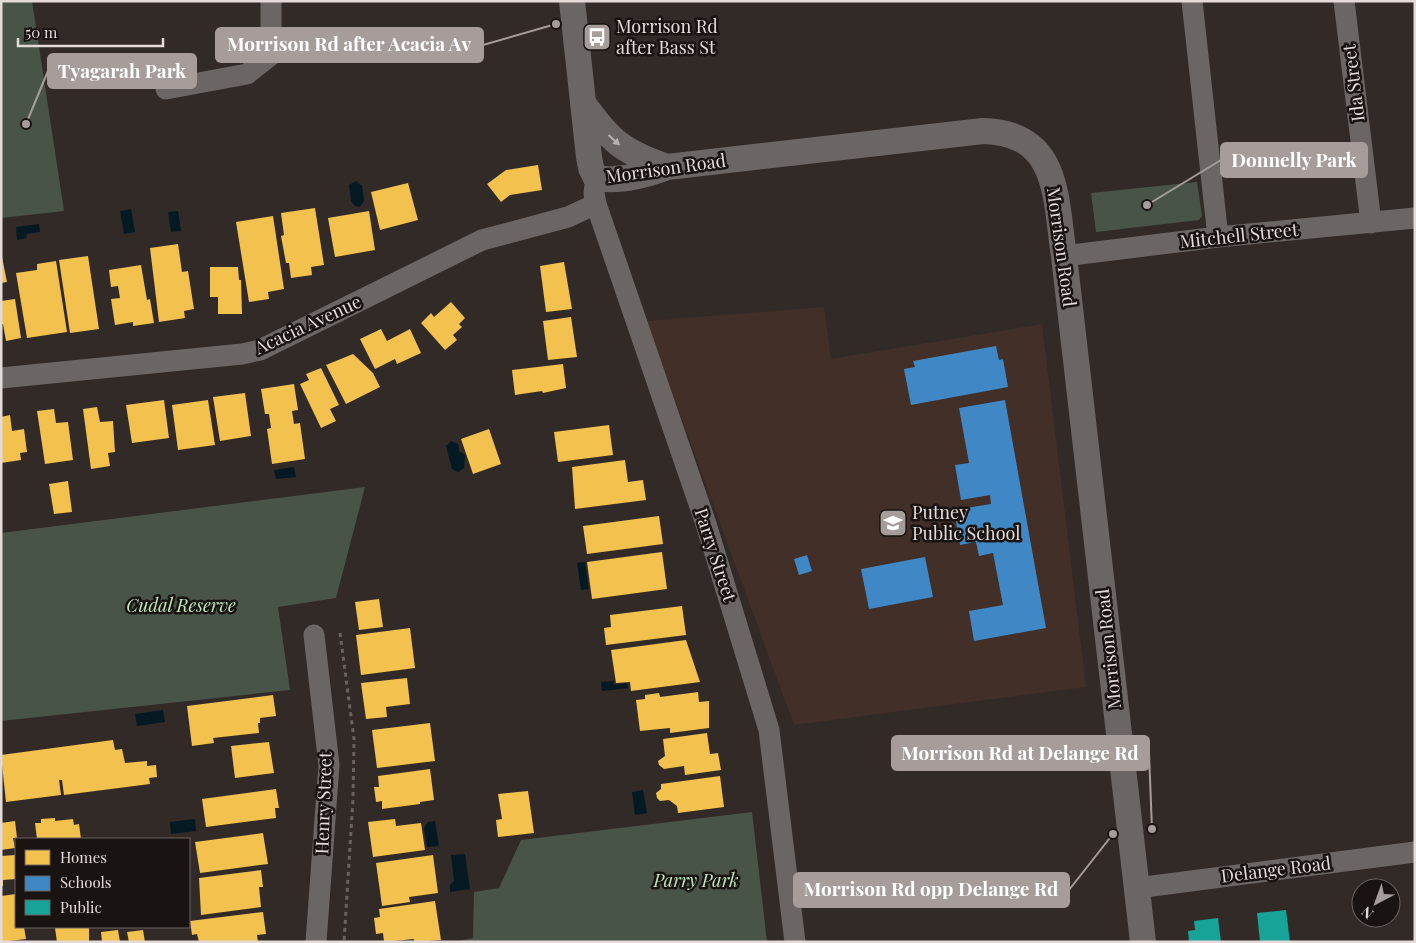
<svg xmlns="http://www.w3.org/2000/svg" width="1416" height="943" viewBox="0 0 1416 943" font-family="'Playfair Display',serif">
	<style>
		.built { fill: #412f28 }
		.green { fill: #495448 }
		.water { fill: #041922 }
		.homes { fill: #f2c14e }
		.schools { fill: #3f88c5 }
		.public { fill: #17a398 }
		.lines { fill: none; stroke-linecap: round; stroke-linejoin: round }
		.path { stroke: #686260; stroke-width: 3; stroke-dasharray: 4 4; stroke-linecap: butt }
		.minor { stroke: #6b6663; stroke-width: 21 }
		.tertiary { stroke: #6b6663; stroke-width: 26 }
		.oneway { fill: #bab2af }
		.labels { text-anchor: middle; stroke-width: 5; stroke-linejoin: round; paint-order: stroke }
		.poi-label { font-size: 18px; fill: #e4dbd8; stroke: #191311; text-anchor: start }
		.street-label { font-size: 18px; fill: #e4dbd8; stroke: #191311 }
		.park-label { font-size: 18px; font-style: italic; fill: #bde6bb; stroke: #191311 }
		.leader { fill: none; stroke: #a69d9a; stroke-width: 2 }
		.callout-dot { fill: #a69d9a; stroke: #191311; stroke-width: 2 }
		.callout { fill: #a69d9a; stroke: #a69d9a; stroke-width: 2 }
		.callout-label { font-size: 19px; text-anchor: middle; font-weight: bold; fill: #fff }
	</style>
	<rect width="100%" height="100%" fill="#322a27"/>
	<path class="built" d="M824,307L831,359L1042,324L1086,687L794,725L646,321Z"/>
	<path class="green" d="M1,1H32L64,211L1,218Z
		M1197,182L1202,216L1199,220L1096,232L1091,193Z
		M365,487L336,598L278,607L290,690L1,721V533Z
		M752,812L767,942H455L473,938L474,892L499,888L521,840Z"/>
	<path class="water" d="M356,181L362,186L364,201L360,207L355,206L351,201L349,185Z
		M131,209L135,232L124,234L120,211Z
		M178,211L181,231L171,232L168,212Z
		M39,224L40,232L26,234L27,238L17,240L16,227Z
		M451,441L458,444L459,451L465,455L464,468L458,472L452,469L446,446Z
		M294,467L296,477L276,479L274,470Z
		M585,562L589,589L581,590L577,563Z
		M614,681V685L627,683L628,688L602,691L601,682Z
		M163,710L165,722L137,726L135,714Z
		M643,790L647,813L635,815L632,792Z
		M195,819L196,831L171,834L170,822Z
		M435,821L439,846L427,847L424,828L428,822Z
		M465,854L470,889L450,892V885L454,881L451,855Z"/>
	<path class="homes" d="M538,165L542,190L510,195L501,202L487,184L506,170Z
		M408,183L418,220L380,230L371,192Z
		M315,208L324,265L311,267L312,275L291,278L289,263H286L281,236L284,235L281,213Z
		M369,211L375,250L335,257L328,218Z
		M273,216L284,289L268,292L269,299L249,302L236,222Z
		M178,244L182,272L188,271L194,309L184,311L185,318L159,322L150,248Z
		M1,252L7,282L1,283Z
		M88,256L99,329L70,333L59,260Z
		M56,261L67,332L27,338L16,273L37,270V264Z
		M564,262L572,309L546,312L540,266Z
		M141,265L147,300L150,299L154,323L133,326V322L115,325L111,299L120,298L118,286L111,287L109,270Z
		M210,267H238L239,280H241L242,314H218V297H210Z
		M15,299L21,338L6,341L3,324H1V301Z
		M451,302L465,318L459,324L462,327L453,335L457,340L445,350L421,323L431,313L434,317Z
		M571,317L577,357L548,360L543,321Z
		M381,329L387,341L410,329L421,353L397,364L395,359L375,369L360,339Z
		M353,354L373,373L380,387L346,404L326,365Z
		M563,364L566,388L543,393L542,391L515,395L512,370Z
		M321,368L339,405L330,409L336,421L321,428L300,384L309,380L306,374Z
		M294,384L298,410L292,411L294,424L300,423L305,459L272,464L267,429L271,428L269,414H265L261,389Z
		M245,393L251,436L220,441L213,397Z
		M164,400L169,438L132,443L126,405Z
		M208,400L215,445L178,450L172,405Z
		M97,407L100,422L113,421L115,452L108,453L110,466L91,469L83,409Z
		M54,409L56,423L68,422L73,460L45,464L37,411Z
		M10,415L12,431L24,429L27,452L20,453L21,460L1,463V417Z
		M609,425L613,455L558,462L554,432Z
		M489,429L501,464L473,474L461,439Z
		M625,460L628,482L643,480L646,500L575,509L572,467Z
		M68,481L72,512L54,514L49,484Z
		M659,516L663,544L587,554L583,526Z
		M662,552L667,589L592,599L587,562Z
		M379,599L383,627L359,630L355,602Z
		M682,606L686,635L606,645L604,628L611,627L610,615Z
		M410,628L415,668L361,675L356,635Z
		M686,640L700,682L631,691L630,682L616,683L611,650Z
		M407,678L410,704L386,707L387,717L366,719L361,683Z
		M698,692L699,702L709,701V728L670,733V728L640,731L636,700L645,699V695L659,693L660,697Z
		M273,695L276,716L260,718V723H258L259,733L213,738L214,743L192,746L187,706Z
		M430,723L435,761L377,768L372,730Z
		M707,733L710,754L718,753L721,770L685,775L684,766L664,769L659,765L658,761L665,756L663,739Z
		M113,740L115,750L122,749L125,763L147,761V766L156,765L157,777L149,778L150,784L64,795L62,780H59L61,795L6,802L1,755Z
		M269,742L274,773L235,778L231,746Z
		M430,769L434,800L420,802V804L382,809V801L376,802L374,787H379L378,776Z
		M720,776L724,807L678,813L677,806L669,800L660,801L657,798L656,793L661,789V784Z
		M276,789L279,808H275L276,818L206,827L202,799Z
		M528,791L534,833L498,837L496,820L502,819L498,794Z
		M55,818V821L73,819L74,825L79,824L81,839H37L35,823H41V819Z
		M395,819L396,826L421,823L425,850L373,857L368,822Z
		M15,821L17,838H13L15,848L1,850V823Z
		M263,833L268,864L200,873L195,842Z
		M15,855L16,879L3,880V886H1V856Z
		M433,855L438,893L409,897L410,902L382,906L376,863Z
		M261,870L263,887H259L261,907L201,915L199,878Z
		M16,894V927H24L26,939L1,942V896Z
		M435,901L441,940L414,942V939L384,942L383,933L376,934L374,918L380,917L379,909Z
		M263,912L266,934L257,935L258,942H199L197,934L192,935L190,921Z
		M62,927H89V942H57L55,928Z
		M118,930L120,942H102L101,932Z
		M143,930L145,942H129L127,932Z"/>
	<path class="schools" d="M996,346L999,360L1003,359L1008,387L911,405L904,369L915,367L913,361Z
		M1005,400L1046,628L974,641L969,611L1003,605L993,553L979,556L976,542L960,545L954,510L991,504L990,495L961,500L955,465L969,463L959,408Z
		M807,555L812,571L799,575L794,559Z
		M925,557L933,597L869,609L861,569Z"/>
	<path class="public" d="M1286,910L1290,942H1260L1257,913Z
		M1218,918L1221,942H1189L1188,931L1195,930L1194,921Z"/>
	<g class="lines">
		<path class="path" d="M340,633L354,739L353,799L344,942"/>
		<path class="minor" d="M1192,1L1218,237
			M1344,1L1371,223
			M166,89L247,74L271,55V1
			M596,178L594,193L596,204L706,524L769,730L795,942
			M1064,256L1218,237L1415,218
			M1,378L242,354L260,350L482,240L568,217L596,204
			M314,635L329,765L316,942
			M1137,888L1415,852"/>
		<path class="tertiary" d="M572,1L589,157L591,168L596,178C619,182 646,175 667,167L983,131C1060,133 1055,197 1064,256L1143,942
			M583,103C610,141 623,152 667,167"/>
	</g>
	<defs><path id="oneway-solid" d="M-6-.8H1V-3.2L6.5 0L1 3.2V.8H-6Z" transform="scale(1.25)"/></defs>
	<use class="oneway" href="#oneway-solid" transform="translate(614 140) rotate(42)"/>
	<defs>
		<symbol id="bus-square" viewBox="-11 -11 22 22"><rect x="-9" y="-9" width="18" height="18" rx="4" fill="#a69d9a" stroke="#191311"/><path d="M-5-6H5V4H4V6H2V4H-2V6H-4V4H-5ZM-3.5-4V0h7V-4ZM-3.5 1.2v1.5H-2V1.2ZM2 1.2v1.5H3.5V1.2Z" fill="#fff"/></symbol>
		<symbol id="school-square" viewBox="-11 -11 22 22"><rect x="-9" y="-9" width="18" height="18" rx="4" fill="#a69d9a" stroke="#191311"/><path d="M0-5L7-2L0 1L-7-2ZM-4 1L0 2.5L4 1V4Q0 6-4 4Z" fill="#fff"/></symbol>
	</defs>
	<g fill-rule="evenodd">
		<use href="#bus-square" x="581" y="21" width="32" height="32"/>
		<use href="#school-square" x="877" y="507" width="32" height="32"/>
	</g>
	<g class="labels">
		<g class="poi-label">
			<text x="616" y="33">Morrison Rd<tspan x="616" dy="21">after Bass St</tspan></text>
			<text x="912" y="519">Putney<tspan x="912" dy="21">Public School</tspan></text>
		</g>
		<g class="street-label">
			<text transform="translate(1354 83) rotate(-97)" y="6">Ida Street</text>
			<text transform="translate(666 169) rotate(-8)" y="6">Morrison Road</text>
			<text transform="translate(1239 236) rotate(-6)" y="6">Mitchell Street</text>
			<text transform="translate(1061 247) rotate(82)" y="6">Morrison Road</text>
			<text transform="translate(308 325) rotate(-25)" y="6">Acacia Avenue</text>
			<text transform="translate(715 555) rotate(72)" y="6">Parry Street</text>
			<text transform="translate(1109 649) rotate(-96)" y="6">Morrison Road</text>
			<text transform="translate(324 803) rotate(-88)" y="6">Henry Street</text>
			<text transform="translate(1276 870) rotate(-7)" y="6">Delange Road</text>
		</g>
		<g class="park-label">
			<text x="181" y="612">Cudal Reserve</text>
			<text x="696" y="887">Parry Park</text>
		</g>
	</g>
	<path class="leader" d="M556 24L483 45M26 124L48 71M1147 205L1221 160M1152 829L1149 753M1113 834L1069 890"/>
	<g class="callout-dot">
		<circle cx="556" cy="24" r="5"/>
		<circle cx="26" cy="124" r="5"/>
		<circle cx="1147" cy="205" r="5"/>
		<circle cx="1152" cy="829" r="5"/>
		<circle cx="1113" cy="834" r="5"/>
	</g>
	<g class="callout">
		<rect x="216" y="28" width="267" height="34" rx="5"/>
		<rect x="48" y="54" width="148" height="34" rx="5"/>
		<rect x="1221" y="143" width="146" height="34" rx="5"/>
		<rect x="892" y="736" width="257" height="34" rx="5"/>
		<rect x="794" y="873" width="275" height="34" rx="5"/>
	</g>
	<g class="callout-label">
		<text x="349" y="51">Morrison Rd after Acacia Av</text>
		<text x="122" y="78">Tyagarah Park</text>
		<text x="1294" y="167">Donnelly Park</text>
		<text x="1020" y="760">Morrison Rd at Delange Rd</text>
		<text x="931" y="896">Morrison Rd opp Delange Rd</text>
	</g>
	<rect width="1416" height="943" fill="none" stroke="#e4dbd8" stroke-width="5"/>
	<rect x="15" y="838" width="175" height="90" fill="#191311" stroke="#6a6361"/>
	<rect x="25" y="850" width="25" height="15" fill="#f2c14e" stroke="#6a6361"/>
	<text x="60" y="863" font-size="15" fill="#e4dbd8">Homes</text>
	<rect x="25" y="876" width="25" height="15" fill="#3f88c5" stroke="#6a6361"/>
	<text x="60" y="888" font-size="15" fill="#e4dbd8">Schools</text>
	<rect x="25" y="900" width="25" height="15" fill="#17a398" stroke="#6a6361"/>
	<text x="60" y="913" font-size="15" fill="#e4dbd8">Public</text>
	<g transform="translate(1376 903) rotate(221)"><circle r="24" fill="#191311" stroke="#6a6361"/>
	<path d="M0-4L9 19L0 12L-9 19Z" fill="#a69d9a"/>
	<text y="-8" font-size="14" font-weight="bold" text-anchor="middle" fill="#e4dbd8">N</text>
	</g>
	<path d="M18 38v8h145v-8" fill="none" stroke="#e4dbd8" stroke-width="2.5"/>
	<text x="25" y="38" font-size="15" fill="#e4dbd8" stroke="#191311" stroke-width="4" paint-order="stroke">50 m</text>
</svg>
